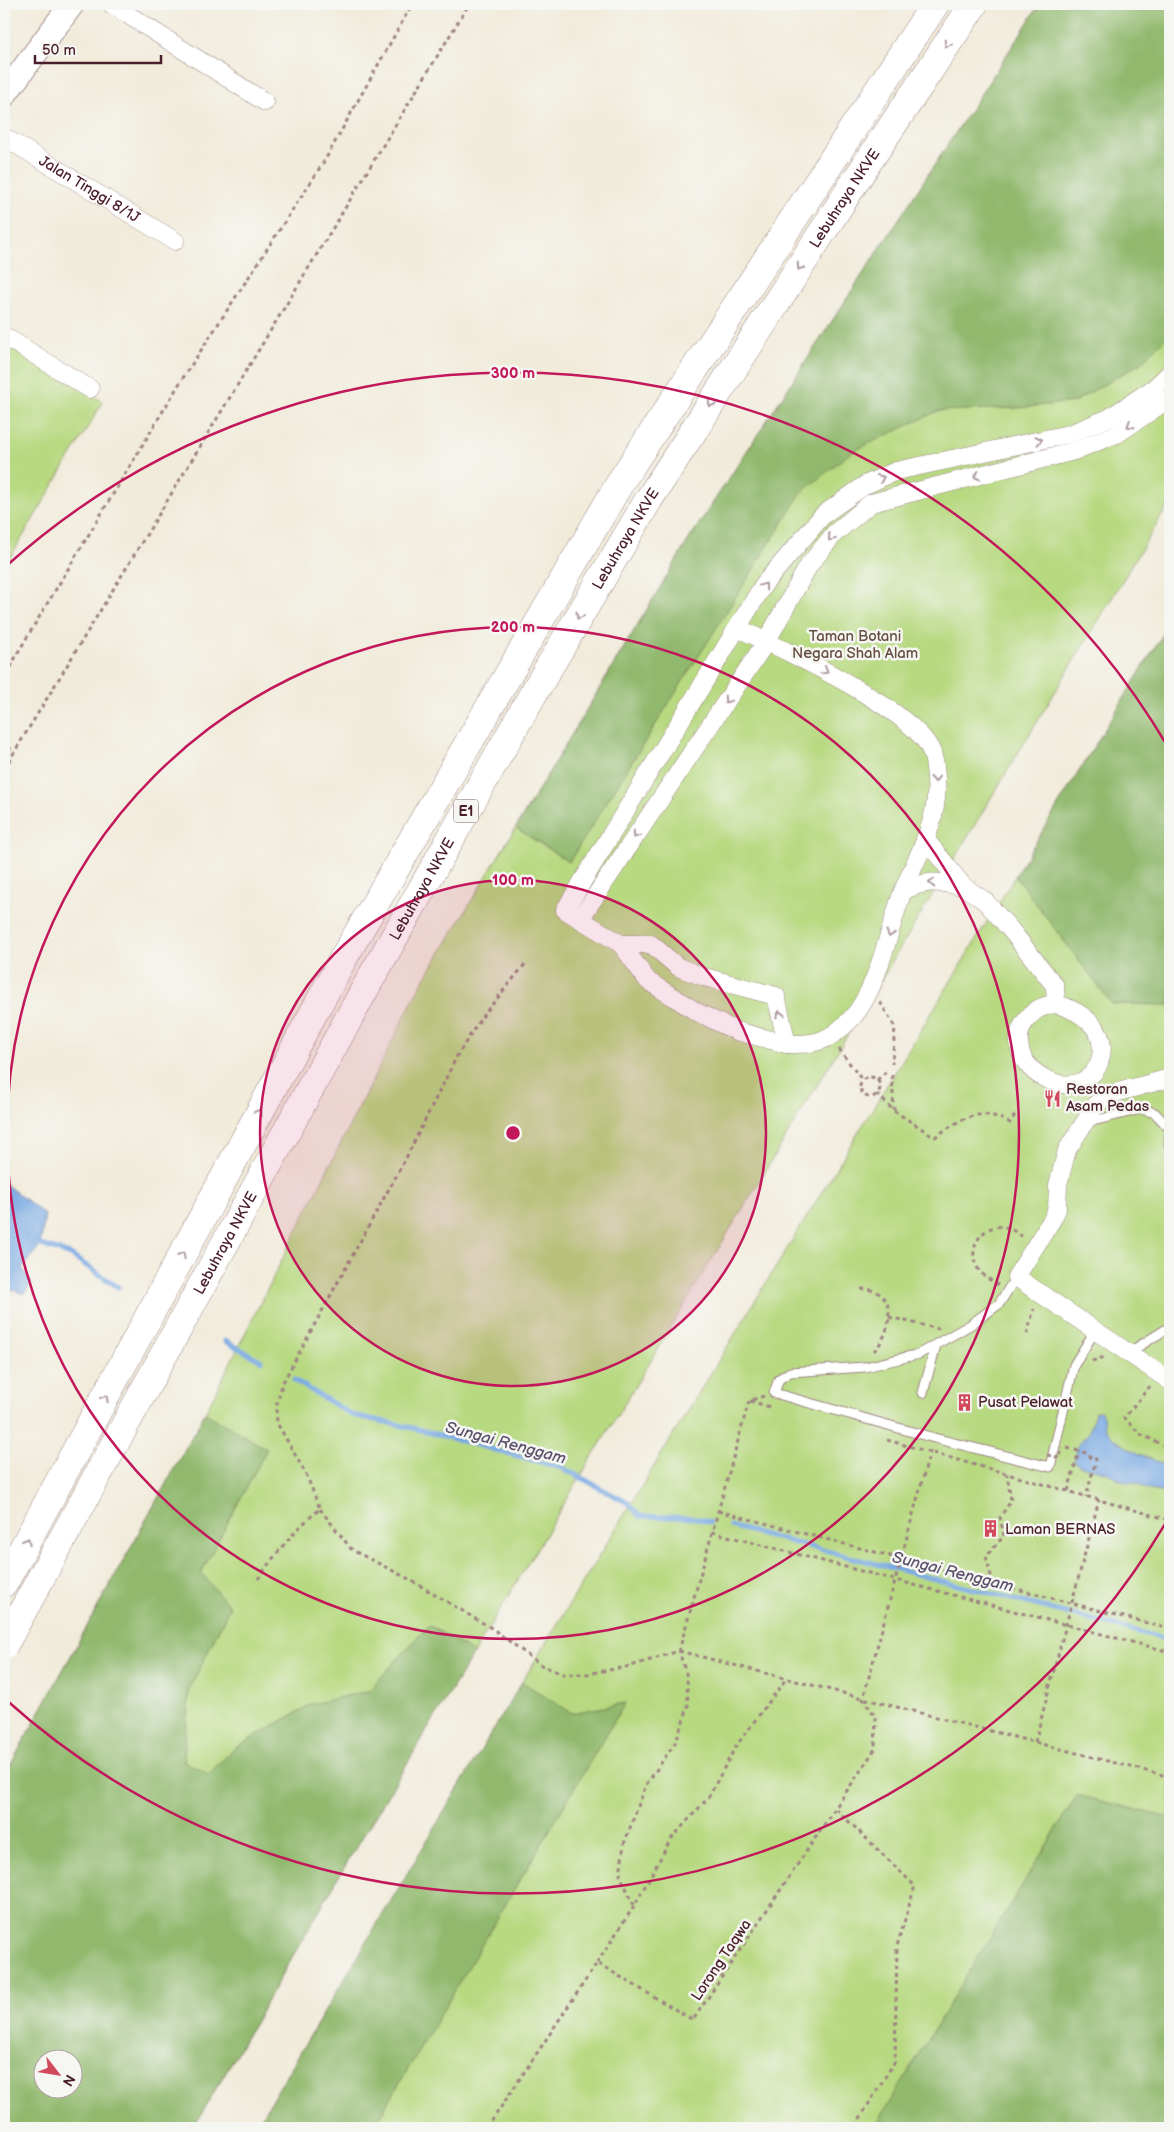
<svg xmlns="http://www.w3.org/2000/svg" width="1174" height="2132" viewBox="0 0 1174 2132" font-family="'Balsamiq Sans',sans-serif">
	<style>
		.green { fill: #b7d980; stroke: #807c56; fill-rule: evenodd }
		.forest { fill: #91b96e; stroke: #6e6c4c; fill-rule: evenodd }
		.water { fill: #7baae4; stroke: #626488 }
		.lines { fill: none; stroke-linecap: round; stroke-linejoin: round }
		.stream { stroke: #7baae4; stroke-width: 5 }
		.lane-casing { stroke: #9e8582; stroke-width: 11 }
		.street-casing { stroke: #9e8582; stroke-width: 19 }
		.secondary-casing { stroke: #9e8582; stroke-width: 26 }
		.highway-casing { stroke: #9e8582; stroke-width: 29 }
		.path { stroke: #9e8582; stroke-width: 3; stroke-dasharray: 4 4; stroke-linecap: butt }
		.lane { stroke: #fff; stroke-width: 9 }
		.street { stroke: #fff; stroke-width: 18 }
		.secondary { stroke: #fff; stroke-width: 24 }
		.highway { stroke: #fff; stroke-width: 28 }
		.path-bridge { stroke: #9e8582; stroke-width: 3; stroke-dasharray: 4 4; stroke-linecap: butt }
		.oneway { stroke: #ae9aa0 }
		.ring { fill: none; stroke: #c2185b; stroke-width: 2.5 }
		.labels { text-anchor: middle; stroke-width: 5; stroke-linejoin: round; paint-order: stroke }
		.shield { fill: #f6f6f2; stroke: #7e6067; stroke-width: 1 }
		.shield-label { font-size: 14px; font-weight: bold; fill: #4a1f2b }
		.street-label { font-size: 15px; fill: #4a1f2b; stroke: #f6f6f2 }
		.park-label { font-size: 15px; fill: #654e40; stroke: #f6f6f2 }
		.poi-label { font-size: 15px; fill: #4a1f2b; stroke: #f6f6f2; text-anchor: start }
		.water-label { font-size: 16px; font-style: italic; fill: #5b506c; stroke: #f6f6f2 }
		.centre { fill: #c2185b; stroke: #f6f6f2; stroke-width: 2.5 }
		.ring-label { font-size: 15px; text-anchor: middle; font-weight: bold; fill: #c2185b; stroke: #f6f6f2; stroke-width: 5; stroke-linejoin: round; paint-order: stroke }
	</style>
	<rect width="100%" height="100%" fill="#f6f6f2"/>
	<filter id="ink" filterUnits="userSpaceOnUse"><feTurbulence type="fractalNoise" baseFrequency=".02" numOctaves="2"/><feDisplacementMap in="SourceGraphic" scale="10" xChannelSelector="R" yChannelSelector="G"/><feConvolveMatrix kernelMatrix="1 2 1 2 8 2 1 2 1" color-interpolation-filters="sRGB"/></filter>
	<filter id="wash" filterUnits="userSpaceOnUse"><feTurbulence type="fractalNoise" baseFrequency=".0096" numOctaves="4" result="noise"/><feDisplacementMap in="SourceGraphic" scale="20" xChannelSelector="R" yChannelSelector="G"/><feGaussianBlur stdDeviation="1.12" result="paint"/><feColorMatrix in="noise" values="0 0 0 0 0 0 0 0 0 0 0 0 0 0 0 0 0 1.4 0 .05"/><feComposite in="paint" operator="in"/></filter>
	<g filter="url(#wash)">
		<rect width="100%" height="100%" fill="#f1ebda"/>
		<path class="green" d="M1040,4H1170V502L349,1859L193,2128H4V1777L205,1413L418,990L688,541ZM42,2060H72V2090H42Z
			M4,343L103,402L4,568Z
			M1170,623V2128H255L522,1682Z"/>
		<path class="forest" d="M1040,4H1170V334L1141,363L1074,402L1019,408L938,411L851,452L802,492L569,862L516,828L688,541Z
			M1170,623V1005L1112,1004L1015,876Z
			M205,1413L267,1449L201,1573L230,1607L189,1690L184,1761L208,1774L235,1748L311,1704L368,1691L429,1625L474,1653L349,1859L193,2128H4V1777ZM42,2060H72V2090H42Z
			M522,1682L571,1713L625,1703L373,2128H255Z
			M1077,1795L1170,1818V2128H874Z"/>
		<path class="water" d="M4,1183L45,1215L40,1246L22,1268L32,1283L24,1294L14,1290L4,1299Z
			M1100,1411C1105,1417 1103,1423 1106,1429C1114,1445 1154,1461 1170,1466V1494L1150,1490L1136,1483L1121,1481L1105,1472L1078,1465L1074,1460L1079,1443L1089,1433L1095,1412Z"/>
		<g class="lines">
			<path class="stream" d="M35,1243L69,1254L118,1287
				M225,1341L262,1361
				M294,1380L352,1415L413,1428L563,1468L630,1504L639,1516L697,1518L710,1522
				M730,1526L1170,1640"/>
		</g>
	</g>
	<g filter="url(#ink)">
		<g class="lines">
			<defs>
				<path id="lane" d="M1085,1123L1141,1109L1155,1113L1170,1129L1169,1145
					M1016,1277L999,1304L970,1325L919,1354L865,1367L790,1372L779,1379L774,1393L934,1438L1050,1467L1074,1365L1095,1331
					M1128,1353L1170,1327
					M923,1393L936,1345"/>
				<g id="street">
					<path d="M111,4L265,102"/>
					<path id="s1" d="M4,137L175,241"/>
					<path d="M4,336L90,389"/>
					<path d="M738,628C780,648 918,711 932,753C936,765 937,786 936,798C933,831 915,861 903,891C889,927 878,991 851,1019C830,1041 816,1045 787,1044L776,996L704,977L678,967L651,944H621L565,910L764,584L823,515L865,485L896,471L1069,434L1109,418L1154,388L1170,373"/>
					<path d="M925,839L963,886L985,901L1010,929L1055,986L1056,1004"/>
					<path d="M903,891C928,879 937,882 963,886"/>
					<path d="M580,919L766,642L809,565L835,533L871,503L1074,451L1117,434L1170,398"/>
					<path d="M621,944L648,981L697,1012L736,1031L787,1044"/>
					<path d="M1056,1004C1082,1011 1109,1030 1100,1060C1098,1069 1090,1078 1081,1082C1058,1091 1025,1073 1020,1049C1014,1026 1034,1005 1056,1004Z"/>
					<path d="M1170,1078L1111,1094L1097,1103L1067,1150L1058,1185L1057,1209L1053,1218L1016,1277L1170,1381"/>
				</g>
				<path id="secondary" d="M4,95L72,4"/>
				<g id="highway">
					<path d="M4,1583L344,957L621,481L935,4"/>
					<path id="s2" d="M4,1645L371,978L536,689L649,499L862,171L974,4"/>
				</g>
			</defs>
			<use href="#lane" class="lane-casing"/>
			<use href="#street" class="street-casing"/>
			<use href="#secondary" class="secondary-casing"/>
			<use href="#highway" class="highway-casing"/>
			<path class="path" d="M4,682L17,654L181,381L325,160L412,4
				M4,731L12,754
				M4,769L469,4
				M880,1002L895,1027L892,1064
				M839,1049L862,1080
				M892,1075L894,1110
				M860 1087a10 10 0 1 1 20 0a10 10 0 1 1-20 0Z
				M877,1080L887,1071
				M877,1094L894,1111L935,1137C961,1119 979,1105 1010,1123L1015,1115
				M998,1285C992,1281 984,1277 979,1270C965,1252 981,1222 1005,1227C1011,1228 1017,1233 1023,1237
				M861,1289C899,1288 893,1332 874,1351
				M889,1317L939,1329
				M1027,1334L1034,1309
				M1092,1361L1105,1357
				M1150,1386L1124,1418L1140,1434L1170,1448
				M750,1401L770,1407
				M887,1440L1170,1520
				M1067,1448L1090,1454V1458L1096,1459L1086,1497
				M1068,1491L1079,1451
				M320,1509L352,1550L407,1578L493,1629L541,1665L562,1674H587L631,1666L679,1651L749,1401L764,1396
				M718,1511L1170,1629
				M712,1532L1170,1652
				M258,1579C276,1553 295,1529 320,1509L306,1474L277,1423L276,1408L282,1384L407,1156L457,1056L481,1018L526,963
				M993,1584L986,1556L1004,1536L1000,1517L1011,1501L1007,1474
				M679,1651L1170,1777
				M1035,1742L1099,1500
				M836,1809L915,1886L897,1946L895,2061L854,2128
				M634,1905L620,1875L624,1844L646,1785L675,1743L688,1708L687,1677L679,1651
				M597,1963L634,1906L671,1839L708,1798L736,1746L786,1679
				M487,2128L597,1963L693,2020L875,1749L876,1717L863,1699L931,1448"/>
			<use href="#lane" class="lane"/>
			<use href="#street" class="street"/>
			<use href="#secondary" class="secondary"/>
			<use href="#highway" class="highway"/>
			<path class="path-bridge" d="M1047,1455L1060,1458L1062,1447"/>
		</g>
		<defs><path id="oneway-chevron" d="M-2-3.5L2.5 0L-2 3.5" fill="none" stroke-width="1.6" stroke-linecap="round" stroke-linejoin="round" transform="scale(1.25)"/></defs>
		<g class="oneway">
			<use href="#oneway-chevron" transform="translate(947 44) rotate(124)"/>
			<use href="#oneway-chevron" transform="translate(800 267) rotate(123)"/>
			<use href="#oneway-chevron" transform="translate(711 404) rotate(123)"/>
			<use href="#oneway-chevron" transform="translate(1130 425) rotate(147)"/>
			<use href="#oneway-chevron" transform="translate(1039 440) rotate(-12)"/>
			<use href="#oneway-chevron" transform="translate(977 476) rotate(166)"/>
			<use href="#oneway-chevron" transform="translate(881 478) rotate(-25)"/>
			<use href="#oneway-chevron" transform="translate(831 538) rotate(130)"/>
			<use href="#oneway-chevron" transform="translate(764 586) rotate(-56)"/>
			<use href="#oneway-chevron" transform="translate(579 616) rotate(121)"/>
			<use href="#oneway-chevron" transform="translate(825 671) rotate(29)"/>
			<use href="#oneway-chevron" transform="translate(727 700) rotate(124)"/>
			<use href="#oneway-chevron" transform="translate(935 779) rotate(87)"/>
			<use href="#oneway-chevron" transform="translate(636 835) rotate(124)"/>
			<use href="#oneway-chevron" transform="translate(932 883) rotate(-179)"/>
			<use href="#oneway-chevron" transform="translate(890 934) rotate(107)"/>
			<use href="#oneway-chevron" transform="translate(780 1014) rotate(-103)"/>
			<use href="#oneway-chevron" transform="translate(259 1112) rotate(-61)"/>
			<use href="#oneway-chevron" transform="translate(182 1255) rotate(-62)"/>
			<use href="#oneway-chevron" transform="translate(105 1398) rotate(-62)"/>
			<use href="#oneway-chevron" transform="translate(27 1541) rotate(-61)"/>
		</g>
	</g>
	<circle cx="513" cy="1133" r="253" fill="#c2185b" fill-opacity=".12"/>
	<g class="ring">
		<circle cx="513" cy="1133" r="253"/>
		<circle cx="513" cy="1133" r="506"/>
		<path d="M1168 1519A760 760 0 0 1 4 1698M4 568A760 760 0 0 1 1168 747"/>
	</g>
	<defs>
		<symbol id="restaurant-bare" viewBox="-9 -9 18 18"><path d="M-5-6h1v4h1v-4h1v4h1v-4h1v5L-1.5 .5V6h-2V.5L-5-1ZM5-6V6H3V1.5H1.5Q1.5-4 5-6Z" fill="#d1495b" stroke="#f6f6f2" stroke-width="2.5" paint-order="stroke"/></symbol>
		<symbol id="building-bare" viewBox="-9 -9 18 18"><path d="M-4-6H4V6H1V3H-1V6H-4ZM-2.5-4.3h1.7v1.8h-1.7ZM.8-4.3h1.7v1.8H.8ZM-2.5-1h1.7V.8h-1.7ZM.8-1h1.7V.8H.8Z" fill="#d1495b" stroke="#f6f6f2" stroke-width="2.5" paint-order="stroke"/></symbol>
	</defs>
	<g fill-rule="evenodd">
		<use href="#restaurant-bare" x="1040" y="1086" width="25" height="25"/>
		<use href="#building-bare" x="952" y="1390" width="25" height="25"/>
		<use href="#building-bare" x="978" y="1516" width="25" height="25"/>
	</g>
	<g class="labels">
		<rect class="shield" x="453.5" y="799.5" width="25" height="23" rx="4"/>
		<g class="shield-label">
			<text x="466" y="816">E1</text>
		</g>
		<g class="street-label">
			<text dy="5" stroke="none"><textPath href="#s1" startOffset="100">Jalan Tinggi 8/1J</textPath></text>
			<text dy="5" stroke="none"><textPath href="#s2" startOffset="1674">Lebuhraya NKVE</textPath></text>
			<text dy="5" stroke="none"><textPath href="#s2" startOffset="1269">Lebuhraya NKVE</textPath></text>
			<text dy="5" stroke="none"><textPath href="#s2" startOffset="864">Lebuhraya NKVE</textPath></text>
			<text dy="5" stroke="none"><textPath href="#s2" startOffset="459">Lebuhraya NKVE</textPath></text>
			<text transform="translate(721 1960) rotate(-56)" y="5">Lorong Taqwa</text>
		</g>
		<g class="park-label">
			<text x="855" y="641">Taman Botani<tspan x="855" dy="17">Negara Shah Alam</tspan></text>
		</g>
		<g class="poi-label">
			<text x="1066" y="1094">Restoran<tspan x="1066" dy="17">Asam Pedas</tspan></text>
			<text x="978" y="1407">Pusat Pelawat</text>
			<text x="1005" y="1534">Laman BERNAS</text>
		</g>
		<g class="water-label">
			<text transform="translate(506 1442) rotate(15)" y="6">Sungai Renggam</text>
			<text transform="translate(953 1571) rotate(14)" y="6">Sungai Renggam</text>
		</g>
	</g>
	<circle cx="513" cy="1133" r="8" class="centre"/>
	<g class="ring-label">
		<text x="513" y="378">300 m</text>
		<text x="513" y="632">200 m</text>
		<text x="513" y="885">100 m</text>
	</g>
	<rect width="1174" height="2132" fill="none" stroke="#f6f6f2" stroke-width="20"/>
	<g transform="translate(58 2074) rotate(121)"><circle r="24" fill="#f6f6f2" stroke="#b1a0a2"/>
	<path d="M0-4L9 19L0 12L-9 19Z" fill="#d1495b"/>
	<text y="-8" font-size="14" font-weight="bold" text-anchor="middle" fill="#4a1f2b">N</text>
	</g>
	<path d="M35 55v8h126v-8" fill="none" stroke="#4a1f2b" stroke-width="2.5"/>
	<text x="42" y="55" font-size="15" fill="#4a1f2b" stroke="#f6f6f2" stroke-width="4" paint-order="stroke">50 m</text>
</svg>
